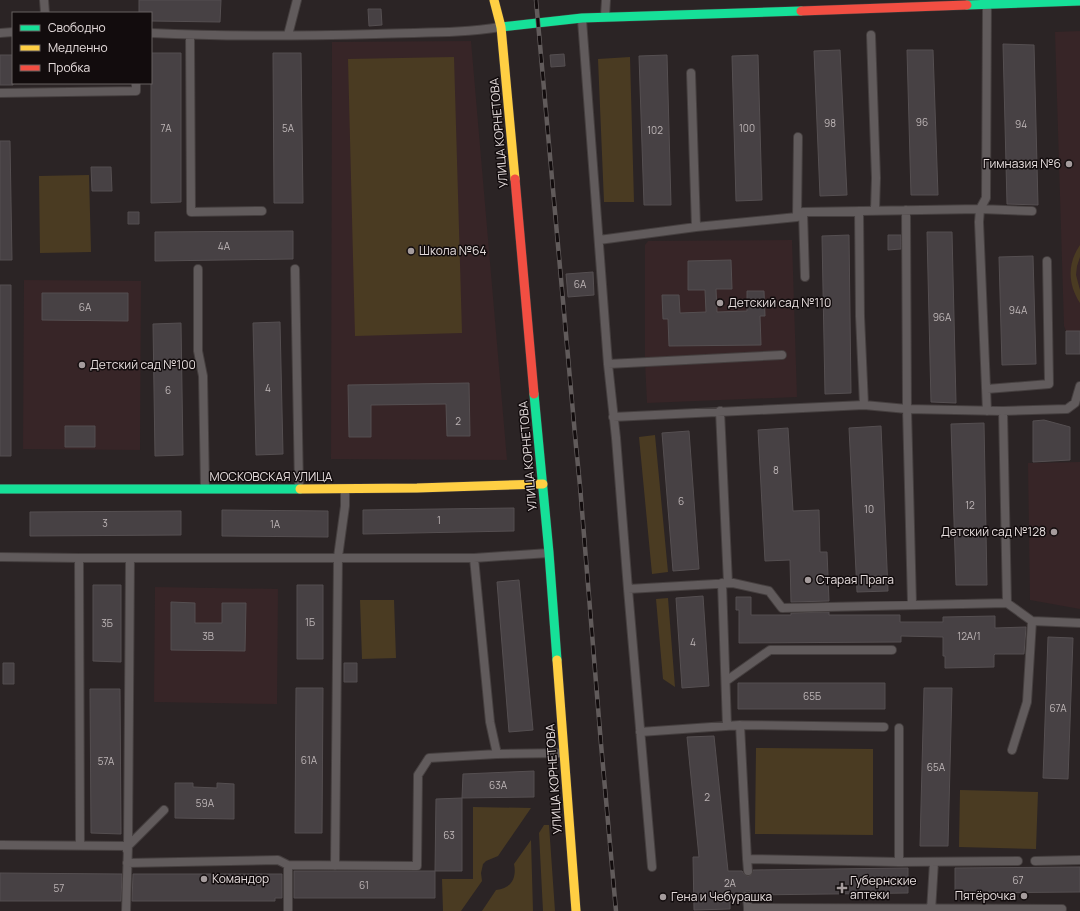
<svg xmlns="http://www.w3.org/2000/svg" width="1080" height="911" viewBox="0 0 1080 911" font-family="Manrope,sans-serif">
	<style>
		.built { fill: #372527 }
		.green { fill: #4a3b22 }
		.building { fill: #474144; stroke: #554f51 }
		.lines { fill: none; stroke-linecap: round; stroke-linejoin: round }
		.lane-casing { stroke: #453f3f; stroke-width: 10 }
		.fast-casing { stroke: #453f3f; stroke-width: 10 }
		.slow-casing { stroke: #453f3f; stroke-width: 10 }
		.jam-casing { stroke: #453f3f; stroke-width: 10 }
		.lane { stroke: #615b5c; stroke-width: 8 }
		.fast { stroke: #16e098; stroke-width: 9 }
		.slow { stroke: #ffcf43; stroke-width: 9 }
		.jam { stroke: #f24e42; stroke-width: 9 }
		.rail-casing { stroke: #615b5b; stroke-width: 4.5 }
		.rail { stroke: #120c0d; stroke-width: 3; stroke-dasharray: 9; stroke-linecap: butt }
		.poi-dot { fill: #a59c9d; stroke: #120c0d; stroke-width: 1.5 }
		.labels { text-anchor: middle; stroke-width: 3; stroke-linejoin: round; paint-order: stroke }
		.number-label { font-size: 10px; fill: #beb6b7 }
		.street-label { font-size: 12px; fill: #e6dddd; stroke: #120c0d }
		.poi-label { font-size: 12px; fill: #e6dddd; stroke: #120c0d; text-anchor: start }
	</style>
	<rect width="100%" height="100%" fill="#2b2425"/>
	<path class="built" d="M1080,31V331H1066L1064,326L1055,32Z
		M471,41L507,460L331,459L332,42Z
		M792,240L797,397L647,403L645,362V245L648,241Z
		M24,280L141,281L140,450L23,449Z
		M1080,462V609L1030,600L1028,463Z
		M155,587L278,589L277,704L154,702Z"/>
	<path class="green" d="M454,57L462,333L355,336L348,59Z
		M630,57L634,202H604L598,59Z
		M89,175L91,252L40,253L39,176Z
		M1080,245V257L1077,266L1076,275L1080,290V303C1068,284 1067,264 1080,245Z
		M655,435L668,572L652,574L639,437Z
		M668,598L675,687L663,679L656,599Z
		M360,600H394L396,658L362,659Z
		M756,748L873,749V835L755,834Z
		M960,790L1038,792L1036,849L959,847Z
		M473,807L531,808L498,856L486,861L483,864L481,873L482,881L461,911H443L442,879H473Z
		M544,825H549L555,911H543L539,833Z
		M531,840L533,911H482L496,890C511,889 517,878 514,864Z"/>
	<path class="building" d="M139,0H221L220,22L151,21V13H139Z
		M368,9H381L382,25L369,26Z
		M1003,44L1034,45L1038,205L1007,204Z
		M840,50L847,195L820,196L814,51Z
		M907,50H933L938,195H911Z
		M151,53H181V202L151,203Z
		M273,53H301L303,203H274Z
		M564,54L565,66L551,67L550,55Z
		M0,55H13V85H0Z
		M667,55L671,205H644L639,56Z
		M758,55L762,200L736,201L732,56Z
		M0,141H10L12,260H0Z
		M91,167H111L112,191H92Z
		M128,212H139V224H128Z
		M293,231V259L155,261V232Z
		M927,232H952L956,403L931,402Z
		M849,235L851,393L825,394L822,236Z
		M888,235H901V249L888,250Z
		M1033,256L1036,364L1002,365L999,257Z
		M731,260L732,289H716L717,312L747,311V291H764L765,316H760L761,345L669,346L668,319H663L662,295H679L680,313L706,312L705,290H688V261Z
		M593,272L594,295L568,297L566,274Z
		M0,285H11V456H0Z
		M42,293H128V321L42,320Z
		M280,322L283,454L256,455L253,323Z
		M181,323L183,455L155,456L153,324Z
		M1066,331H1080V354H1066Z
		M469,383L470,436H447L446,404L371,405V437H349L348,385Z
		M1044,420L1070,427V460L1033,462V421Z
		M984,423L987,585H956L951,424Z
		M65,426H95V447H65Z
		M881,426L888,591L857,592L849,428Z
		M788,428L793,511L819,510L820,552H827L829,601L791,602L790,560L765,561L758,430Z
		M689,431L699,569L673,571L662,433Z
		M514,508V531L363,534V510Z
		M222,510L328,511V537L222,536Z
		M181,511V535L30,536V512Z
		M519,580L533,730L509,732L497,582Z
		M93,585H121V662L93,661Z
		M297,585H323V659H297Z
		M703,596L709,686L682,688L676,598Z
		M736,597H751V615H791V613L829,612V615H900V622H943V617L995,616V628L1026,627L1024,654H995L994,655V667L945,668V656H943V637L901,636V642L739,643V610H736Z
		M171,602L195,603V623H222V603H246L245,651L171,650Z
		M1048,637L1073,638L1068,779L1043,778Z
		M3,663H14V684H3Z
		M344,663H357V682H344Z
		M738,683H885V709H738Z
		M296,688H323L322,833H295Z
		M924,688H952L948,846H920Z
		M90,689H120L121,834L91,833Z
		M714,736L728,871H742L744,874L748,876L751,875L753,870L908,868V893L752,895L750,891H746L744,892L742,896H730V909L694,910L693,857H699L687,737Z
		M534,771V797L462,798L463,774Z
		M175,783H193V787L217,788V783L234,784V819L175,818Z
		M462,798V871H435L436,799Z
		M1080,867V892L955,893V868Z
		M294,871H435V898H294Z
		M0,873L122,874L121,901H0Z
		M133,874H282V898H275V901H132Z"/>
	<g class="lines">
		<defs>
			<path id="lane" d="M44,0L45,13
				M987,5L986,198L980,209L979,222L987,411
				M605,16L606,0
				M582,20L608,364L616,438L628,589
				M0,33L13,32
				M151,33C226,37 301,36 376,34C417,32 459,34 500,27
				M190,35L191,212L262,211
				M288,35L297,0
				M871,35L876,178L875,210
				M691,73L696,227
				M0,93L136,91V83
				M906,210L907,409L912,604
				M859,211L860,316L864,405
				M803,212L805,277
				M797,217L798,137
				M599,240L696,227L797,217L803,212L980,209L1032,211
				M198,269V351L203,376L205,489
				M295,269L299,488
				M608,364L782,355
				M987,389L1049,384L1047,261
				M720,411L728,583
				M1003,411L1067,409L1075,403L1080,386
				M613,417L864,405L907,409L1003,411L1007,603
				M0,557L79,558H474L549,553
				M79,558L80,845
				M474,558L490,722L497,754
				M722,583L727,726
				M726,681L770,650H892
				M884,727L740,725L747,859L899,862L1018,861
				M899,728V862
				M640,732L740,725
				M1012,750L1027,702L1032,621
				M0,845L128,846L127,850
				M128,848V846L164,810
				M747,859L748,871
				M1035,861L1080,860
				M127,863L278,860L288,865V911
				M288,865L417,866L418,775L429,758L497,754L564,753
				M335,866L338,557L345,506V490
				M652,867L628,589L733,583L769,591L782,608L1007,603L1032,621L1080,623
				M747,896L748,908
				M126,911L128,846L130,558
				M748,911V908L1062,909
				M931,911L934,862"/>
			<path id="fast" d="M967,5L1080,1
				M501,27L582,18L801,11
				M534,394L549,553L557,660
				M0,489H300"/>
			<path id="slow" d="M494,0L501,27L515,179
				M300,489L417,488L543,484
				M557,660L576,911"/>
			<path id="jam" d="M801,11L967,5
				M515,179L534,394"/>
		</defs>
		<use href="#lane" class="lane-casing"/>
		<use href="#fast" class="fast-casing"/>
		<use href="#slow" class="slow-casing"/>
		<use href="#jam" class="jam-casing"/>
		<use href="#lane" class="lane"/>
		<use href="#fast" class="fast"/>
		<use href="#slow" class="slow"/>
		<use href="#jam" class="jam"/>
		<defs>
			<path id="rail" d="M536,0L576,446L580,486L601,744L616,911"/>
		</defs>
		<use href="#rail" class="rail-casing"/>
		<use href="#rail" class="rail"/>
	</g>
	<g class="poi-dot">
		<circle cx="1069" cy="164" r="4"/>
		<circle cx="411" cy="251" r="4"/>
		<circle cx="720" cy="303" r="4"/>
		<circle cx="82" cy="365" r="4"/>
		<circle cx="1054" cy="532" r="4"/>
		<circle cx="808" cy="580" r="4"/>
		<circle cx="204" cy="879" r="4"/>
		<path d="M840 882h4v4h4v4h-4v4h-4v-4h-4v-4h4z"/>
		<circle cx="1024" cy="896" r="4"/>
		<circle cx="663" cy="897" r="4"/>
	</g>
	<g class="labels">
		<g class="number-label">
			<text x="922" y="126">96</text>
			<text x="830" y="127">98</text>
			<text x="1021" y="128">94</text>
			<text x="166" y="132">7А</text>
			<text x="288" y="132">5А</text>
			<text x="747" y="132">100</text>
			<text x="655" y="134">102</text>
			<text x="224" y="250">4А</text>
			<text x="580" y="288">6А</text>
			<text x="85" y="311">6А</text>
			<text x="1018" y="314">94А</text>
			<text x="942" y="321">96А</text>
			<text x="268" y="392">4</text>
			<text x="168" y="394">6</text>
			<text x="458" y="425">2</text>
			<text x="776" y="474">8</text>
			<text x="681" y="505">6</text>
			<text x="970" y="509">12</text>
			<text x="869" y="513">10</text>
			<text x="439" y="524">1</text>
			<text x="105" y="527">3</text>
			<text x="275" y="528">1А</text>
			<text x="310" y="626">1Б</text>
			<text x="107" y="627">3Б</text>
			<text x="208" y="640">3В</text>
			<text x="969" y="640">12А/1</text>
			<text x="693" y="646">4</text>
			<text x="812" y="700">65Б</text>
			<text x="1058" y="712">67А</text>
			<text x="309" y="764">61А</text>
			<text x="106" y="765">57А</text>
			<text x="936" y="771">65А</text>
			<text x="498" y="789">63А</text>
			<text x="707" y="801">2</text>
			<text x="205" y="807">59А</text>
			<text x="449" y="839">63</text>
			<text x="1018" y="884">67</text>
			<text x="730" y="887">2А</text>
			<text x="364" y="889">61</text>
			<text x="59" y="892">57</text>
		</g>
		<g class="street-label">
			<text transform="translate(499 133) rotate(-95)" y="4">УЛИЦА КОРНЕТОВА</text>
			<text transform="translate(528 456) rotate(-95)" y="4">УЛИЦА КОРНЕТОВА</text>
			<text x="271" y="481">МОСКОВСКАЯ УЛИЦА</text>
			<text transform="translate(554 779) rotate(-94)" y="4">УЛИЦА КОРНЕТОВА</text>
		</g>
		<g class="poi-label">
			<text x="1061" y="168" text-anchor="end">Гимназия №6</text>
			<text x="419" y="255">Школа №64</text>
			<text x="728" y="307">Детский сад №110</text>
			<text x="90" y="369">Детский сад №100</text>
			<text x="1046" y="536" text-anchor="end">Детский сад №128</text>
			<text x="816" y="584">Старая Прага</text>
			<text x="212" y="883">Командор</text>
			<text x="850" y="885">Губернские<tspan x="850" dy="14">аптеки</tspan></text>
			<text x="1016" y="900" text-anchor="end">Пятёрочка</text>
			<text x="671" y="901">Гена и Чебурашка</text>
		</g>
	</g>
	<rect x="12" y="12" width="140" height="72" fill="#120c0d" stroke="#676060"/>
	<rect x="20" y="25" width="20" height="6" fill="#16e098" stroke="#676060"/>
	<text x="48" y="32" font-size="12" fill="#e6dddd">Свободно</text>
	<rect x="20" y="45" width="20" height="6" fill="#ffcf43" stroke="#676060"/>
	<text x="48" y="52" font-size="12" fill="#e6dddd">Медленно</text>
	<rect x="20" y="65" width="20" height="6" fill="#f24e42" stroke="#676060"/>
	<text x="48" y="72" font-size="12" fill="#e6dddd">Пробка</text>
</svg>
